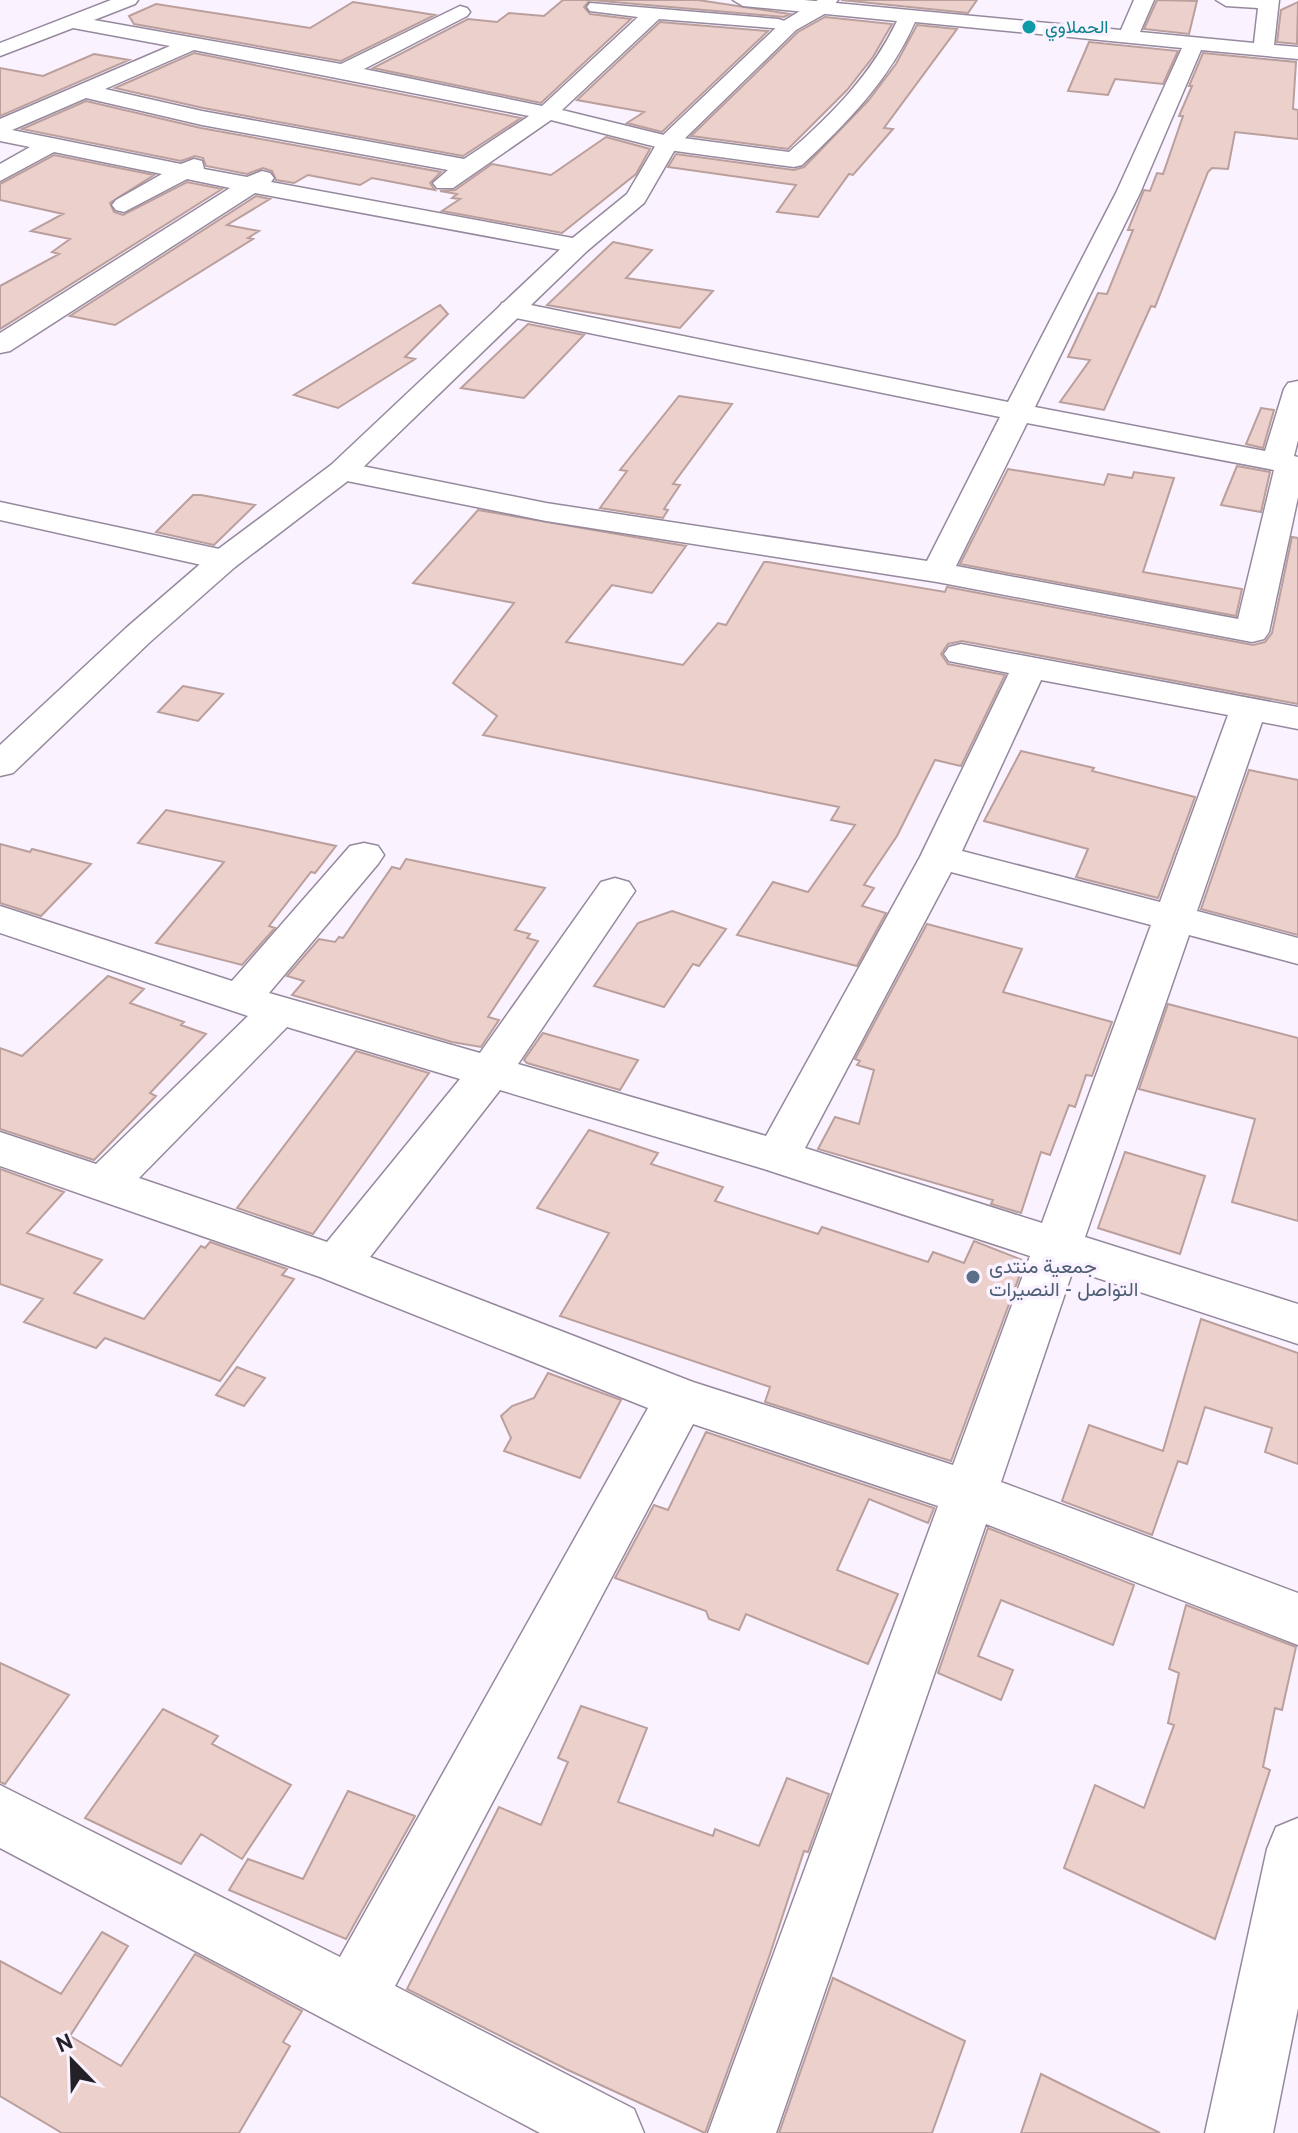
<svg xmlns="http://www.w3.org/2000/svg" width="1298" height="2133" viewBox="0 0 1298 2133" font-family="Overpass,Vazirmatn,sans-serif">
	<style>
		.building { fill: #ecd0cc; stroke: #ba9f9c; stroke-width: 2 }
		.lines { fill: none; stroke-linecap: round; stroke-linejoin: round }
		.street-casing { stroke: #96899d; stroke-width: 3 }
		.secondary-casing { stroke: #96899d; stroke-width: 3 }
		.street { fill: #fff; fill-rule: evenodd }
		.secondary { fill: #fff; fill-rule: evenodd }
		.culture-dot { fill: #0f9aa8; stroke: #faf2ff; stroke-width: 3 }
		.service-dot { fill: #5c6f8a; stroke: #faf2ff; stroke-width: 3 }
		.labels { text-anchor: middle; stroke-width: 7; stroke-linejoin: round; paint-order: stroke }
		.far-culture-label { font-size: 18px; fill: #0d838f; stroke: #faf2ff; text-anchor: start }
		.service-label { font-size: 20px; fill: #4e5e75; stroke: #faf2ff; text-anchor: start }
	</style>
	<rect width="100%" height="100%" fill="#faf2ff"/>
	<path class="building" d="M563,0H698L790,14L784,17L590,0L584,7L590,14L631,19L541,103L373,68L468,19L497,22L509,13L544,16Z
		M841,0H977L968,13Z
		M1157,0L1197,1L1189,34L1144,29Z
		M353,2L435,15L341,61L134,24L129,16L156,4L310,28Z
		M1298,2L1297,44L1277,42L1281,10Z
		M825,17L892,24L873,57L847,90L788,149L691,136L798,32Z
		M660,22L768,31L662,132L627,123L644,112L577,100Z
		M917,25L957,29L884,128L893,129L853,175L849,174L818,217L777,212L796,185L668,167L676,154L794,170L804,167L868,101L896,64Z
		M1089,42L1178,51L1163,84L1115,79L1108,95L1068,91Z
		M194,53L521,118L463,156L203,108L115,88Z
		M1203,53L1296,62L1293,109L1298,110V139L1235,132L1228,169L1212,168L1208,172L1155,307L1151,306L1104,410L1060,402L1090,360L1068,357L1098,293L1107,294L1133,230H1128L1144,190L1150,191L1157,173L1163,174L1183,116H1179L1192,86H1189Z
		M94,54L129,60L0,116V68L43,76Z
		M86,101L201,128L441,172L430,183L435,190L372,178L360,185L308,175L294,183L276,180L272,171L263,168L247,174L206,166L203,158L195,156L181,161L22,129Z
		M606,137L650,149L636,174L562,233L442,211L460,199L452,198L457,194L440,191L455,190L492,164L551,175Z
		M54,155L154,175L110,203L114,212L123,215L187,182L222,189L0,329V286L59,254L52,252L70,239L31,231L63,214L0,200V184Z
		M256,196L270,199L227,225L259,231L248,238L253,239L115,325L70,316Z
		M613,242L652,250L626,278L713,291L680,328L547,305Z
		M440,305L448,314L405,357L415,359L338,408L294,395Z
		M528,324L584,335L524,398L461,388Z
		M679,396L732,404L673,484L680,485L664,509L668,510L663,518L600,508L627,471L620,470Z
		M1261,408L1274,410L1263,448L1246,444Z
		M1237,466L1270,472L1261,512L1221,505Z
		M1008,469L1104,485L1108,474L1132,478L1134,472L1174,478L1143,572L1242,589L1236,616L960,564Z
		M193,495H201L255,505L214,545L156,532Z
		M478,510L686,546L652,593L612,585L566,642L683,665L718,623L726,625L764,562H768L945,592L947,587L1253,645L1265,642L1272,633L1292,537L1298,538V704L962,641L948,644L941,654L948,664L1005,675L961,766L935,760L897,836L864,885L874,888L862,906L886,913L857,966L737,935L773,882L808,892L855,825L831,820L839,807L483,735L497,716L453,683L514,603L413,583Z
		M183,686L223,694L198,721L158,712Z
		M1021,751L1094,768L1092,771L1195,797L1158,898L1076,877L1088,849L984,821Z
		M1249,770L1298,780V935L1201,909Z
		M166,810L262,830L336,846L315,873L311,872L269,926L275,928L242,965L156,943L224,862L138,843Z
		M0,844L30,852L32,849L91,864L41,916L0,903Z
		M406,859L545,888L515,930L530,934L527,938L538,941L488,1017L499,1020L481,1047L452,1042L292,995L304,981L287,976L319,939L335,942L339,937L343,938L392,867L400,869Z
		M672,911L726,929L699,966L693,964L664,1007L594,986L638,923Z
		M927,924L1022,949L1003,992L1112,1022L1092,1076L1086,1075L1075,1107L1069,1105L1050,1155L1041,1152L1021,1213L991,1204L993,1200L818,1149L835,1117L859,1124L874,1070L857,1065L860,1061L855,1059Z
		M108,976L144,989L130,1003L184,1022L181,1025L206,1034L150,1093L156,1096L94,1160L0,1129V1048L22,1056Z
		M1168,1004L1298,1038V1221L1232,1202L1255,1119L1139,1089Z
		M543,1033L638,1060L620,1090L527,1063L524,1060Z
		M356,1051L429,1073L313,1234L237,1208Z
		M589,1130L658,1153L651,1164L723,1187L715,1201L818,1234L822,1227L928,1262L933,1252L964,1263L974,1241L1025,1261L951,1461L765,1402L770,1387L560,1316L609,1233L537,1208Z
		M1125,1152L1205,1176L1180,1254L1098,1228Z
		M0,1169L64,1192L27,1233L102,1260L74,1293L144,1319L201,1246L205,1248L210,1242L287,1269L282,1275L294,1279L220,1381L105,1338L96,1348L24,1322L43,1299L0,1284Z
		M1201,1319L1298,1353V1464L1265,1452L1272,1428L1205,1407L1187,1464L1178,1461L1152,1535L1062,1501L1089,1425L1163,1451Z
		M237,1367L265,1378L244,1406L216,1395Z
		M548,1373L621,1400L580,1478L504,1451L511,1438L501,1416L512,1406L534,1398Z
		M706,1432L934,1508L928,1523L869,1499L837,1570L898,1594L868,1664L746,1614L739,1630L709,1619L706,1611L615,1578L654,1505L668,1510Z
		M988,1528L1134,1585L1113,1645L1001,1600L978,1656L1013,1670L1001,1700L938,1673Z
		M1186,1605L1296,1647L1282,1710L1275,1708L1263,1767L1270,1770L1215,1939L1064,1868L1095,1785L1144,1808L1174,1725L1168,1723L1179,1673L1169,1669Z
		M0,1663L69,1695L5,1784L0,1782Z
		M581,1706L647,1728L618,1802L713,1836L715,1829L759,1846L787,1778L829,1794L808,1852L804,1851L769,1957L705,2133L568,2070L407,1989L499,1807L541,1825L568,1762L558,1758Z
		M163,1709L218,1736L212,1744L291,1785L242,1859L201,1834L181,1864L85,1818Z
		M348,1791L415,1816L346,1939L229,1890L248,1859L303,1879Z
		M102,1932L128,1946L70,2036L121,2066L195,1954L302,2011L283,2042L290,2046L239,2133H62L0,2096V1961L61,1994Z
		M833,1978L965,2041L932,2133H779Z
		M1041,2074L1160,2133H1021Z"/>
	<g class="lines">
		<defs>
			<path id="street" d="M111,0H138L135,4L94,20L341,64L460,6L467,8L470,12L467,16L364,69L542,106L638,17L590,11L587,7L590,3L778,19L785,21L788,25L785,29L659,19L562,110L668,136L789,152C832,114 872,74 897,21L743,6L733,0H804L1121,30L1134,0H1154L1140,32L1254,43L1258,8L1226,6L1216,0H1279L1274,45L1298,47V59L1201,50L1140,193L1035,407L1265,451L1284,389L1288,383L1298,381V440L1294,456L1298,457V497L1269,632L1264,639L1252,642L937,582L546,521L342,480L331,477L327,471L331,465L342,462L546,503L927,561L1000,417L511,317L502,315L498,309L502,303L511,301L1008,402L1116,193L1182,48L915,22C890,79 847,123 802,165L794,167L668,150L551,120L453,188H437L433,183L448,170L202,125L86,98L12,130L181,164L194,159L202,161L204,169L247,177L262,171L270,173L274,178L271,182L578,239L587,241L590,246L587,251L578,253L255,193L10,351L0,353V333L230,188L187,179L124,212L116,210L112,205L116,200L162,174L54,152L0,181V164L30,147L0,141V119L170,46L73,28L0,56V43ZM194,50L529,116L464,159L202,111L105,89ZM1027,423L1274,470L1238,619L956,566Z
				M0,502L224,550L235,553L240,560L235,567L224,570L0,520Z
				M961,644L1298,707V729L1262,722L1197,911L1298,938V964L1189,935L1085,1237L1298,1304V1344L1073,1270L1001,1482L1298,1593V1645L986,1524L776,2133H708L938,1506L693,1424L395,1986L634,2109L644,2133H540L0,1848V1785L340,1957L648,1408L320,1277L0,1166V1132L96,1164L248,1016L0,933V906L232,981L350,846L364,843L378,846L384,855L378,864L269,993L480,1053L601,882L615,878L629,882L635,891L518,1064L766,1136L920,857L1009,673L949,661L944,654L949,647ZM1041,680L1228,715L1160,902L962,851ZM951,872L1151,925L1042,1223L805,1148ZM287,1027L460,1079L327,1242L139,1178ZM500,1090L764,1169L1030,1256L953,1465L693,1382L370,1257Z
				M1298,1818V2008L1273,2133H1205L1267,1849L1276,1827Z"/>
			<path id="secondary" d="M818,0H838L828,12L796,30L677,146L644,203L587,251L353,477L235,567L150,642L13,773L0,776V745L126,628L213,553L331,465L569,241L627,194L660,138L782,22Z"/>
		</defs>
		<use href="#street" class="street-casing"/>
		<use href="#secondary" class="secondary-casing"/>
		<use href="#street" class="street"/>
		<use href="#secondary" class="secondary"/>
	</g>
	<circle class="culture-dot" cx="1029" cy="27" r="8"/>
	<circle class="service-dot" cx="973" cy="1277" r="8"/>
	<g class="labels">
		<g class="far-culture-label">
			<text x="1045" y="33">الحملاوي</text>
		</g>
		<g class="service-label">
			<text x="989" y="1273">جمعية منتدى<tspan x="989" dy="23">التواصل - النصيرات</tspan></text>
		</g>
	</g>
	<g transform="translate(72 2061) rotate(337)" stroke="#faf2ff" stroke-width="6" paint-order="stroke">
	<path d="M0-6L14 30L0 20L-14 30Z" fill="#242027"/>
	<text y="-12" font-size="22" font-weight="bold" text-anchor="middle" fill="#242027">N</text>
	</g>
</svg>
